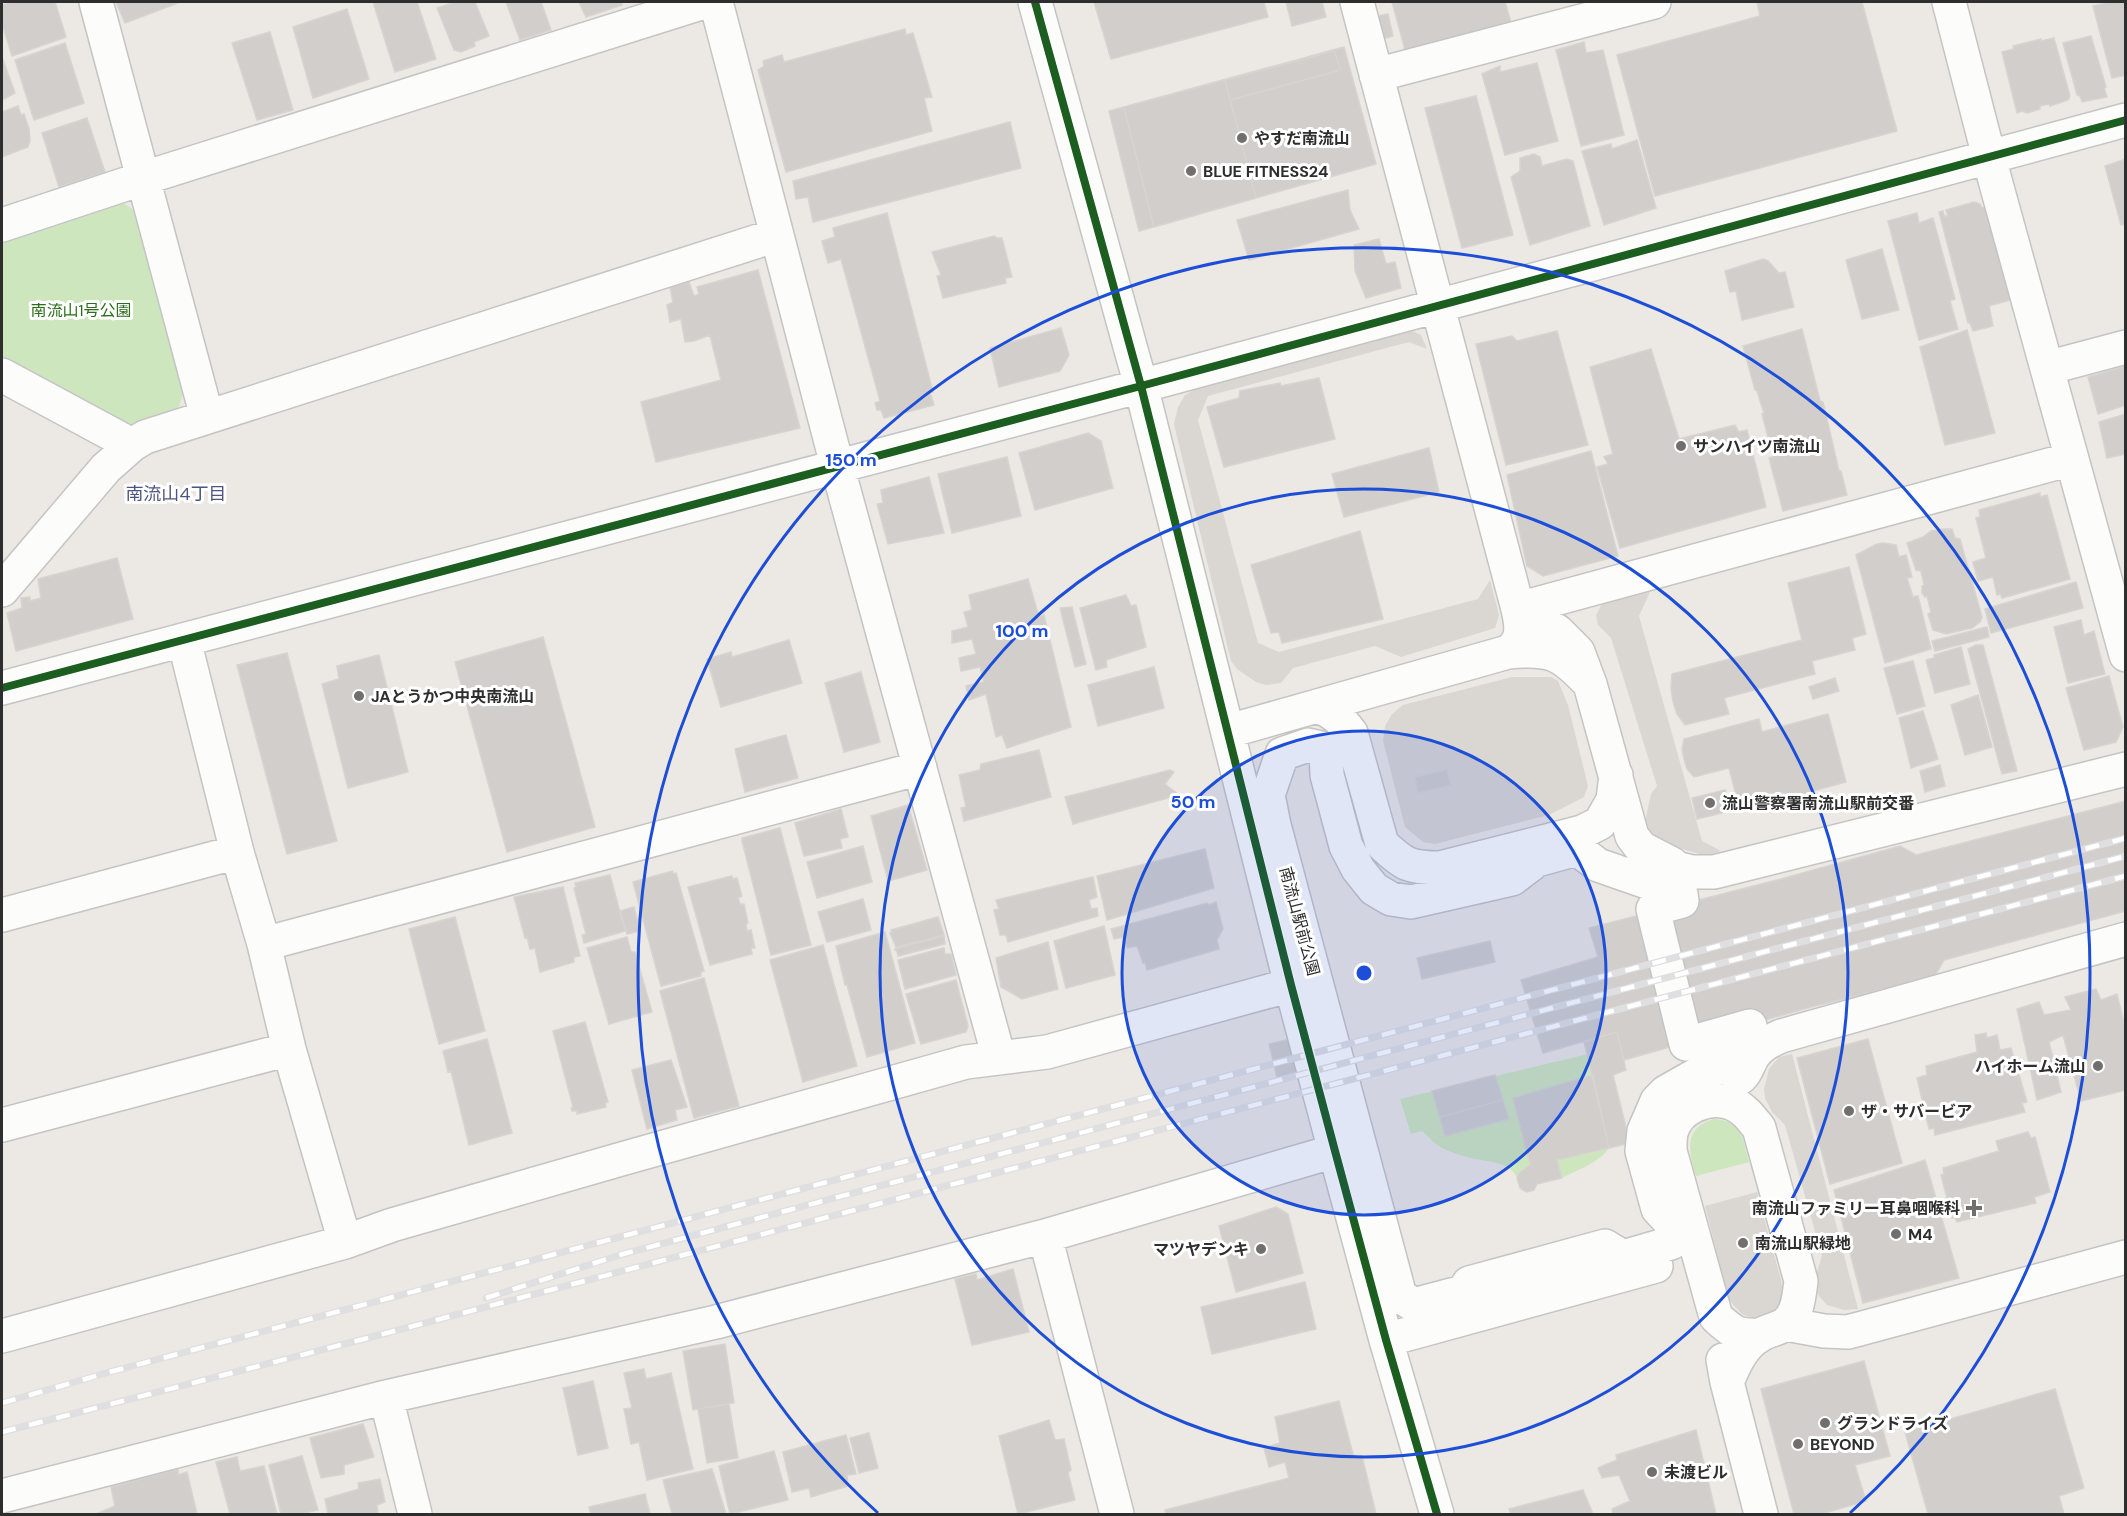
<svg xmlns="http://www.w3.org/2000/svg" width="2127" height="1516" viewBox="0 0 2127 1516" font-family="'DM Sans','Noto Sans JP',sans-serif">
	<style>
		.green { fill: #cee6be }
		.plaza { fill: #dad6d2 }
		.building { fill: #d1cecb; stroke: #d7d4d0; stroke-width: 1.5 }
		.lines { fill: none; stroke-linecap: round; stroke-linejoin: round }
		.minor-casing { stroke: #c5c4c5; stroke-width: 36 }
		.minor { stroke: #fcfcfb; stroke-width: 33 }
		.rail-casing { stroke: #dfdfe1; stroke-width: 7 }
		.rail { stroke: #fff; stroke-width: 4.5; stroke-dasharray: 14; stroke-linecap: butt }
		.cycleway-casing { stroke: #fff; stroke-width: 11 }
		.cycleway { stroke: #1b5e20; stroke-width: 8 }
		.ring { fill: none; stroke: #1d4ed8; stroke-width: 3 }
		.poi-dot { fill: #706f6e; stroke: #fff; stroke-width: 2 }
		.labels { text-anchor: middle; stroke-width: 6; stroke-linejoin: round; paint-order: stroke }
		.poi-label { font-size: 16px; font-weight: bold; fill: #2e2e2e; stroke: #fff; text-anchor: start }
		.park-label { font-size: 16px; fill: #2c6e1b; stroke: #fff }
		.street-label { font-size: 16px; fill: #2e2e2e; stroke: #fff }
		.neighbourhood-label { font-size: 18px; fill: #4d5680; stroke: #fff }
		.centre { fill: #1d4ed8; stroke: #fff; stroke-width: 3 }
		.ring-label { font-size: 18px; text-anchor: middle; font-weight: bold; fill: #1d4ed8; stroke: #fff; stroke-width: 6; stroke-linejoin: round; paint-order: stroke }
	</style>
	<rect width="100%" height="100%" fill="#ece8e4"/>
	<path class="green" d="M120,201L139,213L184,390L177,413L132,429L2,358V239Z
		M1588,1054L1593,1075L1513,1098L1530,1165L1519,1173L1517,1178C1511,1161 1486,1162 1471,1158C1462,1156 1453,1153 1444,1149C1435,1145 1429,1137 1422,1131L1411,1134L1400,1099Z
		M1714,1119C1743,1121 1743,1139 1749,1162L1696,1176C1688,1151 1684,1127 1714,1119Z
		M1609,1148C1599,1163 1577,1170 1562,1178L1557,1160Z"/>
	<path class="plaza" d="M1406,331L1415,332L1421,335L1427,349L1409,342L1208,396L1198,420L1258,643L1279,652L1478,599L1490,580L1499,615L1495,628L1401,657L1375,646L1293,668L1281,683L1266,685L1256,682L1237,669L1231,661L1174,424L1178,407L1185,395L1196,389Z
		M1650,592L1639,616L1702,841L1721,851L1706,856L1652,840L1646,825V817L1651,794L1657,786L1611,638L1598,625L1596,615L1602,604Z
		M1512,677H1551L1558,681L1568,705L1588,786L1584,797L1549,815L1435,844L1423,842L1405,827L1383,741L1385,726L1392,714L1403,705Z
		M1792,1054L1858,1309L1844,1310L1827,1305L1819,1296L1815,1285L1816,1275L1822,1256L1785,1125L1772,1112L1765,1098L1764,1089L1769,1069L1779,1057Z
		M1757,1192L1781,1280L1783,1295L1778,1310L1757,1320L1742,1314L1729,1300L1705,1206Z"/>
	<path class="building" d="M12,2H55L66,37L12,56L2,24V5Z
		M116,2H178V3L125,23Z
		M373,2H417L436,59L395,72Z
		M455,2H475L489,36L474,42L475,46L461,52L454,50L437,8Z
		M506,2H541L551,30L520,40Z
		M579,2H621L622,5L586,17Z
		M1094,2H1264L1268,17L1111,59Z
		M1286,2H1322L1326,17L1292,26Z
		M1392,2H1505L1512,26L1407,57Z
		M1757,2H1862L1897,131L1655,196L1617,55L1760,16Z
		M2110,2H2126V75L2112,78L2093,6Z
		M347,9L369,79L313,98L293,27Z
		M1388,14L1393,36L1383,39L1378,16Z
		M905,29L906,35L913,33L932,97L924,98L932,131L786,172L758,70L764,66L763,61L782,55L784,62Z
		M270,32L293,110L257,120L232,43Z
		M2091,36L2106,87L2104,88L2107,97L2082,102L2080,96L2077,95L2063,43Z
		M2054,38L2070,96L2068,100L2050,106L2049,104L2040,106V109L2027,113L2022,111L2017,113L2002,52L2014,49L2013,46L2041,39V41Z
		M1584,42L1586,53L1603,50L1624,135L1581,146L1556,50Z
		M65,43L84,103L34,120L15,60Z
		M1344,47L1376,164L1139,231L1109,111Z
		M1334,51L1341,70L1230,100L1225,80Z
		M2,57L15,93L2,100Z
		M1537,63L1558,141L1505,155L1482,74L1500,66V72Z
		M1225,80L1256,198L1154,227L1124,107Z
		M1476,96L1513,235L1462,248L1425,108Z
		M18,106L21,115L24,114L29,129L30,141L28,147L2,157V112Z
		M87,118L105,172L59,187L42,133Z
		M1010,122L1021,168L813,222L808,197L796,199L793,181Z
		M1637,140L1656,208L1604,225L1582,151L1611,144L1612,149Z
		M1534,154L1540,157L1542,166L1567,159L1573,161L1590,226L1530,245L1511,177L1520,171V158Z
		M2126,159V224L2121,225L2105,166Z
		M1348,190L1350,210L1359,229L1249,260L1237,220Z
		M1974,202L1980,204L1982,208L1987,207L2010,300L1989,306L1993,326L1973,331L1970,323H1968L1939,212L1943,211L1944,216H1948L1946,210Z
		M887,213L933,392L930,393L934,405L884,418L881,410H877L875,403L880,401L841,259L828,263L822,241L835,237L833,228Z
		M1917,213L1919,223L1933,218L1955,299L1950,301L1958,329L1919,340L1888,221Z
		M994,236L997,238H1002L1012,277L1005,278L1006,283L943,298L937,276L941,275L932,252Z
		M1379,239L1386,264L1395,262L1401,288L1366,298L1355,271L1354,245Z
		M1882,249L1899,310L1862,319L1846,260Z
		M1763,259L1768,261L1779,273L1785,272L1794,307L1742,320L1736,291L1730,292L1725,271Z
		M758,270L800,428L656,462L641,402L721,380L710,335L694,341L685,342L681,319L670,322L667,305L673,302L670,287L689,282L694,296L699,294L697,287Z
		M1061,328L1069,355L1060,371L999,387L990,348Z
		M1802,329L1820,401L1823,402L1839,471H1841L1847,495L1783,511L1769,458L1773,457L1762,414L1764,413L1757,391L1755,390L1743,346Z
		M1967,330L1995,433L1945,445L1920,347Z
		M1557,331L1588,445L1506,465L1476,344L1512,336L1517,341Z
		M1651,349L1679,439L1735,425L1739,432L1747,430L1766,507L1620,548L1597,467L1608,464L1604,457L1613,454L1590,367Z
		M2126,366V405L2098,414L2088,377Z
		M1319,378L1335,439L1224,467L1207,407L1239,398L1240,391L1280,383L1281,386Z
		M2126,414V454L2107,458L2099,422Z
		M1088,433L1101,441L1113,488L1035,510L1019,453Z
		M1429,448L1439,492L1344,517L1332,474Z
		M1591,451L1618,556L1543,576L1527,566L1507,475Z
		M1007,457L1021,516L952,533L938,474Z
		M929,477L944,533L888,544L877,504L883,503L881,490Z
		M2040,493V497L2047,495L2070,579L2002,598L2000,594L1997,595L1993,577L1978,581L1973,562L1986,558L1976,518L1980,517L1979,510Z
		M1944,529H1952L1955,538L1960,539L1982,617L1980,622L1972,628L1946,634L1933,630L1928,614L1931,612L1927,596L1925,597L1922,593V586L1924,585L1921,571L1916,570L1907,543L1923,537L1931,531Z
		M1360,531L1383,619L1282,643L1279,632L1271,633L1251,565Z
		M1883,543L1896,545L1899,557L1906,555L1912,577L1907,578L1913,597L1918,596L1931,649L1885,663L1856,555L1877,544Z
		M117,558L133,619L16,651L7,613L22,608L21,598L30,597V601L41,598L38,579Z
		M1849,567L1866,634L1852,638L1855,650L1812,661L1815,674L1724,698L1729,714L1685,725L1677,714L1673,702L1671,688L1672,674L1802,640L1788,583Z
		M1028,579L1039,617L1044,615L1071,727L1007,748L1002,735L996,737L986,694L969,700L966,686L984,682L980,667L961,671L959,658L976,654L972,639L952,643V631L968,627L964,612L972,610L969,595Z
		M2076,582L2083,608L1991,633L1985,609Z
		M1126,595L1131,606L1136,605L1146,647L1106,660L1107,667L1096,670L1080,608Z
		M1072,607L1086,664L1075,667L1060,608Z
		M2081,620L2084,635L2094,631L2105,674L2068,683L2054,627Z
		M1987,627L1989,637L1935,651L1932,641Z
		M543,637L595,827L507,852L455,662Z
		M789,640L802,683L721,707L707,659L731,652L732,657Z
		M1976,645H1983L2017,771L2002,774L1968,649Z
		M1961,647L1970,684L1935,693L1926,660L1934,658V655Z
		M287,653L337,841L287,854L237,665Z
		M379,655L408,772L348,788L322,684L339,679L337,666Z
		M1913,661L1925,706L1897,714L1884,668Z
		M1154,667L1164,708L1098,726L1088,685Z
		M861,672L880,742L844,752L825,683Z
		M2109,676L2123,727L2116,742L2084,750L2066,688Z
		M1835,678L1839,691L1813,699L1809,687Z
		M1978,695L1992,747L1965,755L1951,705Z
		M1923,711L1938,759L1911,768L1899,718Z
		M1828,714L1846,782L1740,811L1729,768L1694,777L1687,769L1684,759L1682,749L1684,739L1759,719L1762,732Z
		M786,735L798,778L745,792L735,749Z
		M1039,750L1051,797L964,821L961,808L966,807L959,775L980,770L981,764Z
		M1940,765L1945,786L1925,792L1920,771Z
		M1170,770L1174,772L1165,784L1179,795L1073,824L1065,797Z
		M1447,770L1451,785L1418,793L1415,777Z
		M1725,790L1730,811L1697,819L1692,798Z
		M2126,801V911L1944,960L1935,976L1811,1007L1624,1060L1617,1032L1543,1053L1521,980L1598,957L1589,928L1777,880L1900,846L1916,855Z
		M908,805L927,870L888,881L871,816Z
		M841,809L848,837L840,839L842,848L804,856L795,823Z
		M780,828L811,945L771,955L742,841V838Z
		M863,846L872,882L817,898L807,862Z
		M1205,849L1214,888L1107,920L1097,876Z
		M672,871L674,874L676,873L704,971L701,972V976L661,986L633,882Z
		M610,875L625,931L584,943L582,935L586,934L574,888L576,887L575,883Z
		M732,876L733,879L737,878L742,896L738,898L740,904H744L748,923L746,924L747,931L751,930L755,948H751L752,954L710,965L688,887Z
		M1093,877L1097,897L1089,900L1091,909L1097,908L1098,916L1008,942L1006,935H1000L994,910L999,909L996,900Z
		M563,887L580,956L574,957V962L540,972L535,948L530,949L527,937L525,938L514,897Z
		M863,899L871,930L827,942L818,912Z
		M1216,902L1223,929L1217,940L1219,949L1147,970L1145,962L1143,963L1137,946L1127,948L1124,937L1114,939L1111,929L1207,903L1209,905Z
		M634,907L640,931L627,934L620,911Z
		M455,917L485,1031L439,1044L409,929Z
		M938,917L944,935L896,947L890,933L892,932L891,930Z
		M1104,926L1115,975L1066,988L1054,941Z
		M885,932L915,1043L867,1057L847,985H845L836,946Z
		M944,936L945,944L898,956L897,951L895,950V949Z
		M627,937L631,952H635L652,1012L609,1024L587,948Z
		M1490,941L1495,962L1422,979L1417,958Z
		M1048,942L1058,989L1022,999L1001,987L996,958Z
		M823,945L857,1066L803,1082L770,960Z
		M944,948L945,954H951L956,975L905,989L898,960Z
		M704,978L739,1106L694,1118L660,991Z
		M956,980L968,1026L966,1032L921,1044L906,994Z
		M2096,989L2101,1000L2117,994L2126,1031V1090L2081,1101L2063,1035L2049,1042L2061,1092L2037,1100L2017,1009L2039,1002L2044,1015L2071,1010L2065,997Z
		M585,1022L608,1102L605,1103L606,1107L577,1114V1111H572L571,1108L573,1107L553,1031Z
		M1617,1032L1626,1070L1613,1075L1630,1143L1609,1148L1584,1042Z
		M1986,1033L1987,1038L1997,1035L2000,1050L2011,1048L2027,1102L2022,1103L2025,1112L1935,1135L1934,1128L1929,1129L1917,1078L1927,1075L1926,1066L1977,1052L1975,1035Z
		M1299,1037L1293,1055L1273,1060L1269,1044Z
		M487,1039L512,1133L469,1145L451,1071L448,1072L443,1051Z
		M1868,1039L1902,1163L1830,1184L1797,1058Z
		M1293,1055L1297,1073L1277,1078L1273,1060Z
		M671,1060L687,1107L675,1110L677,1120L647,1129L632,1070Z
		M1495,1075L1509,1119L1445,1136L1432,1091Z
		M1593,1075L1609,1148L1557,1160L1562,1178L1537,1184L1534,1190L1527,1192L1523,1190L1520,1188L1517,1178L1519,1173L1530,1165L1513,1098Z
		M1503,1100L1509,1119L1445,1136L1440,1117Z
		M2028,1132L2031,1138L2035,1137L2050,1192L2034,1197L2036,1203L1957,1222L1955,1218H1952L1941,1175L1944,1174L1943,1168L1999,1151L1996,1141Z
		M1925,1160L1959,1278L1863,1303L1834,1190Z
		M1276,1207L1288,1214L1303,1273L1236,1292L1219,1226Z
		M1013,1269L1029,1332L972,1345L955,1279L976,1274L977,1280Z
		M1305,1282L1316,1329L1212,1354L1201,1307Z
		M725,1344L734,1403L693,1410L683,1351Z
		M1864,1361L1890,1456L1855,1465L1866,1501L1821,1514H1794L1761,1389Z
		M644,1369L646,1379L671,1373L693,1469L647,1480L639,1442L631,1444L624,1409L632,1408L624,1373Z
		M593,1381L608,1448L578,1455L563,1388Z
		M2055,1389L2084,1488L2059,1496L2064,1514H1928L1905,1432Z
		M1339,1401L1354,1458L1362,1456L1376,1514H1166L1165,1510L1289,1478L1285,1462L1269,1467L1264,1448L1280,1443L1275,1417Z
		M729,1404L738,1458L707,1463L698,1409Z
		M1049,1420L1055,1440L1064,1439L1071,1470L1068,1473L1075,1500L1018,1514L999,1436Z
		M363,1424L374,1457L344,1465V1474L321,1478L310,1438Z
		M1696,1430L1716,1514H1613L1612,1509L1630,1501L1619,1475L1602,1478L1598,1468L1617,1460L1616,1455Z
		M869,1433L878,1468L859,1473L850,1438Z
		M846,1435L856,1474L847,1475L848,1486L811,1497L809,1488L792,1492L783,1452Z
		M774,1451L788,1500L730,1514L719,1466Z
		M302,1456L318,1510L300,1514H281L269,1465Z
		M237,1457L240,1471L264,1466L277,1514H230L216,1462Z
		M178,1469V1475L187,1472L197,1514H96L115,1506L111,1487Z
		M712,1469L726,1514H672L663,1480Z
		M380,1479L385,1502L377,1505L378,1514H328L325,1499L359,1489L358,1483Z
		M1583,1490L1593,1514H1511L1509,1509Z
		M645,1494L650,1514H591L589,1507Z"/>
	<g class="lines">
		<defs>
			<path id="minor" d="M96,2L207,417
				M716,2L837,465L999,1058
				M1035,2L1141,386L1291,985L1335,1151L1386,1340L1437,1514
				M1357,2L1518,609C1522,627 1524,640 1508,652
				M1949,2L1995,180L2126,655
				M1376,75L1654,2
				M2,225L144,178L704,2
				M2047,368L2126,347
				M2,375L132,445
				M2,590L106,468L132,445L145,437L777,235
				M1518,609L2071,459
				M1518,609L1557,631L1578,652L1590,684L1632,836L1641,848L1672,864
				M184,640L237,852L264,944L289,1049L345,1242
				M2,688L1141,386L2126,120
				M1317,706C1333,711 1341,720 1351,733L1382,844C1404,865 1410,868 1440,868L1582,832L1600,823L1613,800L1616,775
				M1229,731L1508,652C1551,648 1561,653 1590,684
				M1308,745L1326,749L1327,775L1346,846L1358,869L1374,889L1391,899L1411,902L1512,879L1537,860L1577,849L1598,865L1681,894L1682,901L1653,909L1686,1044L1750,1026L1733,1048L1727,1066L1696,1075L1666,1092L1657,1101L1644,1131L1642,1151L1658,1209L1673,1225L1675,1234L1671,1243L1623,1257L1605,1246L1469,1283L1463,1292L1414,1305L1400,1296L1274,825L1268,795L1282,754Z
				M1646,861L1692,872H1714L2126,769
				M2,915L237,852
				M264,944L920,768
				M1738,1079C1747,1074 1748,1063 1754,1055C1761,1045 1770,1041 1781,1036L2126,939
				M2,1125L289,1049
				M1045,1236L1117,1514
				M1786,1324L1824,1331L1848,1332L2126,1257
				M2,1336L345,1242L392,1225L625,1158L966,1062L1047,1052L1291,985
				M1386,1340L1656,1266
				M1723,1360L1727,1382L1761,1514
				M1727,1382C1735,1364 1742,1346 1759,1336C1767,1330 1777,1330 1785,1324C1798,1315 1799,1296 1801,1281L1759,1128C1751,1118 1744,1108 1731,1103C1708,1095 1677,1108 1671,1133C1670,1138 1670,1145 1670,1151L1716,1317C1733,1332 1736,1336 1759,1335
				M386,1397L415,1514
				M2,1496L386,1397L716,1322L1045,1236L1335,1151"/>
		</defs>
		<use href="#minor" class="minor-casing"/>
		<use href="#minor" class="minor"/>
		<defs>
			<path id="rail" d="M486,1298L623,1254L2126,856
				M2,1403L106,1373L2126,838
				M2,1432L360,1340L2126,876"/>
		</defs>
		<use href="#rail" class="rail-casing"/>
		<use href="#rail" class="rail"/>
		<defs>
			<path id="cycleway" d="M1035,2L1141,386L1291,985L1335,1151L1386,1340L1437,1514
				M2,688L1141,386L2126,120"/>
		</defs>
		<use href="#cycleway" class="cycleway-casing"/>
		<use href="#cycleway" class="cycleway"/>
	</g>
	<circle cx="1364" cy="973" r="242" fill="#1d4ed8" fill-opacity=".12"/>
	<g class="ring">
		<circle cx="1364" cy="973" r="242"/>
		<circle cx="1364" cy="973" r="484"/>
		<path d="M878 1513A726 726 0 1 1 1850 1513"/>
	</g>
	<g class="poi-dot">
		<circle cx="1242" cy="138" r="6"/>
		<circle cx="1191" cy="171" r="6"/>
		<circle cx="1681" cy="446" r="6"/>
		<circle cx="359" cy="696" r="6"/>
		<circle cx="1710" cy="803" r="6"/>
		<circle cx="2098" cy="1066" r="6"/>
		<circle cx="1849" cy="1111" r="6"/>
		<path d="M1971 1199h6v6h6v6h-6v6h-6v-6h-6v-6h6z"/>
		<circle cx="1896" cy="1234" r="6"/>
		<circle cx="1743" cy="1243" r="6"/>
		<circle cx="1261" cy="1249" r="6"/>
		<circle cx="1825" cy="1423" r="6"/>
		<circle cx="1798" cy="1444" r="6"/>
		<circle cx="1652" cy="1472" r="6"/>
	</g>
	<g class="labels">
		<g class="poi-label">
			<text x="1254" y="144">やすだ南流山</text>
			<text x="1203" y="177">BLUE FITNESS24</text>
			<text x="1693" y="452">サンハイツ南流山</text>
			<text x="371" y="702">JAとうかつ中央南流山</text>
			<text x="1722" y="809">流山警察署南流山駅前交番</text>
			<text x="2086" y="1072" text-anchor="end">ハイホーム流山</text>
			<text x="1861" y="1117">ザ・サバービア</text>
			<text x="1960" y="1214" text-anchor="end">南流山ファミリー耳鼻咽喉科</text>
			<text x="1908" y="1240">M4</text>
			<text x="1755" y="1249">南流山駅緑地</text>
			<text x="1249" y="1255" text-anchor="end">マツヤデンキ</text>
			<text x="1837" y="1429">グランドライズ</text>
			<text x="1810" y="1450">BEYOND</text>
			<text x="1664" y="1478">未渡ビル</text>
		</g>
		<g class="park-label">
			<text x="81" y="316">南流山1号公園</text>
		</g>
		<g class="street-label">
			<text transform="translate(1300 921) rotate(75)" y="6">南流山駅前公園</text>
		</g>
		<g class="neighbourhood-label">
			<text x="176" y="500">南流山4丁目</text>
		</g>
	</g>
	<circle cx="1364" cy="973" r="9" class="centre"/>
	<g class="ring-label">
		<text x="851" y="466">150 m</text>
		<text x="1022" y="637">100 m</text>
		<text x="1193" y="808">50 m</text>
	</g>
	<rect width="2127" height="1516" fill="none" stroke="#2e2e2e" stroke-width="6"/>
</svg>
